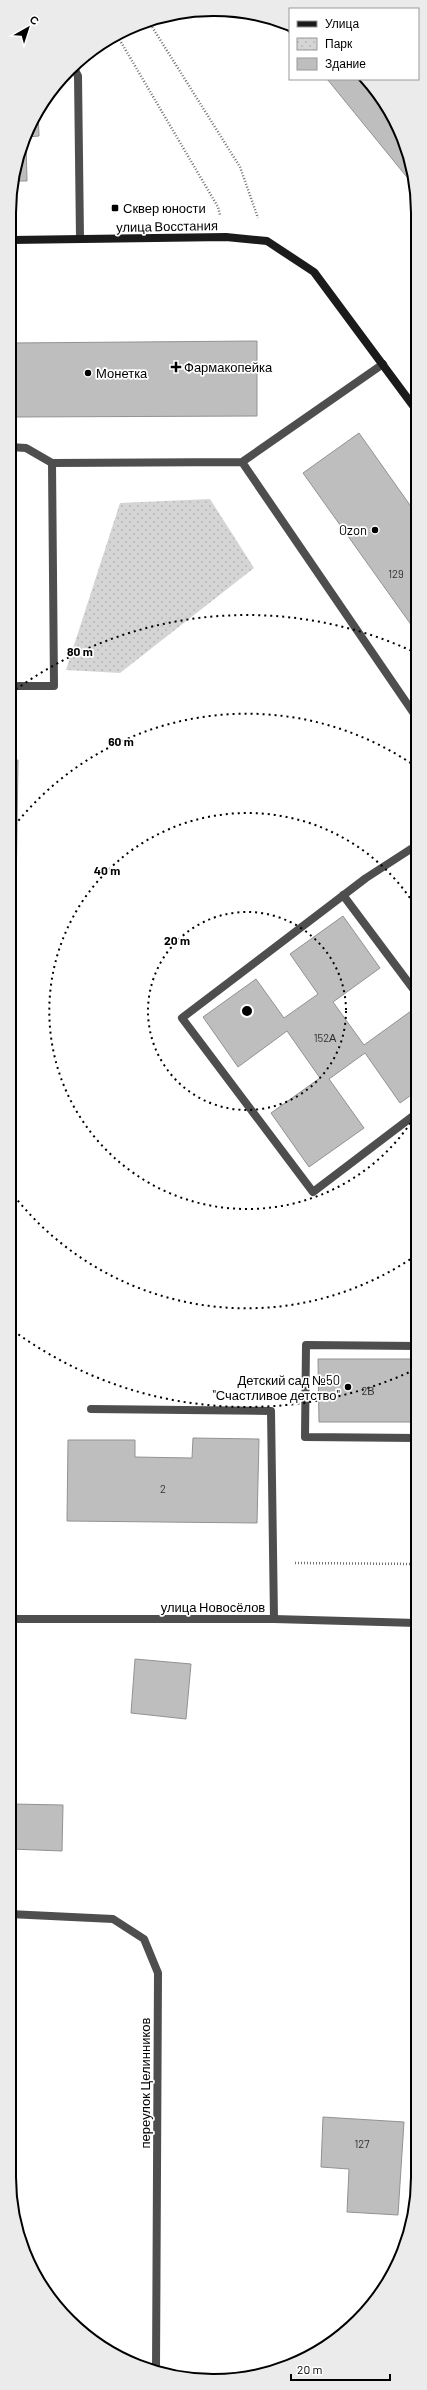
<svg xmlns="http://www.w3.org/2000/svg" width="427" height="2390" viewBox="0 0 427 2390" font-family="Barlow,sans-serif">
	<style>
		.park { fill: url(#park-dots) }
		.building { fill: #bebebe; stroke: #929292 }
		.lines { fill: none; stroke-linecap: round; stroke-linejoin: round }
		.path { stroke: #707070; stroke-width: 2.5; stroke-dasharray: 1 2; stroke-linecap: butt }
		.lane { stroke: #4e4e4e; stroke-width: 8 }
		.street { stroke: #4e4e4e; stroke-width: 8 }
		.secondary { stroke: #1b1b1b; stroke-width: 8 }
		.ring { fill: none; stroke: #000; stroke-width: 2; stroke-dasharray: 2 4 }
		.poi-dot { fill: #000; stroke: #fff; stroke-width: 1.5 }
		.labels { text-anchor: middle; stroke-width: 3.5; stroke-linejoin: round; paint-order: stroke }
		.number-label { font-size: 11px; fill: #303030 }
		.poi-label { font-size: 13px; fill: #000; stroke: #fff; text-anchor: start }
		.street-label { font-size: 13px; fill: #000; stroke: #fff }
		.rim { fill: none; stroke: #000; stroke-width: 2 }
		.centre { fill: #000; stroke: #fff; stroke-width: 2 }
		.ring-label { font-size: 12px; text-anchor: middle; font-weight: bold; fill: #000; stroke: #fff; stroke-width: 3.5; stroke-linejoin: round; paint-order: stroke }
	</style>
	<defs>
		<pattern id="park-dots" width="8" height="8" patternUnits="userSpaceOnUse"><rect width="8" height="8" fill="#d5d5d5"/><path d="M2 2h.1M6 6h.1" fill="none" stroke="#b5b5b5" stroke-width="1.8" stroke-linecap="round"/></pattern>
	</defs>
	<rect width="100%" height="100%" fill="#fff"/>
	<path class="park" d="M210,499L254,568L120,673L66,670L120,503Z"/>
	<path class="building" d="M281,23L290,26V34Z
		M327,79H365L402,135L415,187Z
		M38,109L39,136L28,137L36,111Z
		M26,141L27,181H13Z
		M257,341V416L11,417V343Z
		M359,433L417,515V633L303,473Z
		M10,760H18L14,1036H10Z
		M343,916L380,968L333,1002L364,1045L411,1011L417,1020V1091L400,1103L365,1053L329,1079L364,1128L309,1167L271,1113L320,1078L287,1031L238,1067L203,1017L256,979L284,1018L318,994L290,954Z
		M318,1359H417V1422H319Z
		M193,1438L259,1439L257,1523L67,1521L68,1440H135V1457L192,1458Z
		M135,1659L191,1664L186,1719L131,1713Z
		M12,1804L63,1805L62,1851L11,1849Z
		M323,2117L404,2122L398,2215L347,2212L349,2169L321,2167Z"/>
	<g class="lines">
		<path class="path" d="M149,22L240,167L258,218
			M118,37L218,207L220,215
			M295,1563L417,1564"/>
		<path class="lane" d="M74,68L78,76L80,239
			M10,447L26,448L52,463L242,462L383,364
			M242,462L417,718
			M10,686H54L52,463
			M343,895L417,994
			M417,1113L313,1192L182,1018L366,878L417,845
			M91,1409L271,1411L274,1619
			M417,1438L305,1437L306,1345L417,1346"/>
		<path class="street" d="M9,1619H274L417,1623
			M9,1914L113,1919L144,1939L158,1973L156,2370"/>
		<path class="secondary" d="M11,240L226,237L267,241L314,272L417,411"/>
	</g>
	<g class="ring">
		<circle cx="247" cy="1011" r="99"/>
		<path d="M417 1113A198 198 0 1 1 417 909"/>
		<path d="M415 1256A297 297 0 0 1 11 1192M11 830A297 297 0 0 1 415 766"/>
		<path d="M414 1370A396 396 0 0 1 11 1329M11 693A396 396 0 0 1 414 652"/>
	</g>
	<g class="poi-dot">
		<rect x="111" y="204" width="8" height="8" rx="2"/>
		<path d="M174 361h4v4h4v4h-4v4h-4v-4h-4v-4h4z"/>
		<circle cx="88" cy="373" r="4"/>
		<circle cx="375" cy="530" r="4"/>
		<circle cx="348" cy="1387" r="4"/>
	</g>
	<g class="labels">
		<g class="number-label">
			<text x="396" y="578">129</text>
			<text x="325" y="1042">152А</text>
			<text x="368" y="1395">2В</text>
			<text x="163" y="1493">2</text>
			<text x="362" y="2148">127</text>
		</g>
		<g class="poi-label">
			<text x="123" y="213">Сквер юности</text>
			<text x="184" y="372">Фармакопейка</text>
			<text x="96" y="378">Монетка</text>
			<text x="367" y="535" text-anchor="end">Ozon</text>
			<text x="340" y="1385" text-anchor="end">Детский сад №50<tspan x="340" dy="15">"Счастливое детство"</tspan></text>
		</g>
		<g class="street-label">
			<text transform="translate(167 226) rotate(-1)" y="5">улица Восстания</text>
			<text x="213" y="1612">улица Новосёлов</text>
			<text transform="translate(145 2083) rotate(-90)" y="5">переулок Целинников</text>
		</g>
	</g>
	<path d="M0 0H427V2390H0ZM213 16H214A197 197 0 0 1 411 213V2177A197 197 0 0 1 214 2374H213A197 197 0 0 1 16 2177V213A197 197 0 0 1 213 16Z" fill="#ebebeb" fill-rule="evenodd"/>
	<path class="rim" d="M213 16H214A197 197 0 0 1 411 213V2177A197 197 0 0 1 214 2374H213A197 197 0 0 1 16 2177V213A197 197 0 0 1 213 16Z"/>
	<circle cx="247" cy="1011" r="6" class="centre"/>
	<g class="ring-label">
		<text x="80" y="656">80 m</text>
		<text x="121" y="746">60 m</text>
		<text x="107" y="875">40 m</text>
		<text x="177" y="945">20 m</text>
	</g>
	<rect x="289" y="8" width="130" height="72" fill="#ffffff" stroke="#999999"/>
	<rect x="297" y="21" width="20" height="6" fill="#1b1b1b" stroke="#999999"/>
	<text x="325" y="28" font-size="12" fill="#000000">Улица</text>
	<rect x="297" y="38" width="20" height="12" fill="url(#park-dots)" stroke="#999999"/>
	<text x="325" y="48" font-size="12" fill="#000000">Парк</text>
	<rect x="297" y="58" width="20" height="12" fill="#bebebe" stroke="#999999"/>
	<text x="325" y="68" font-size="12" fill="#000000">Здание</text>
	<g transform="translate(28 28) rotate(39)" stroke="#ffffff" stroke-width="3" paint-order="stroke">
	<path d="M0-3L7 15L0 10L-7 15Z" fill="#000000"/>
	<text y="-6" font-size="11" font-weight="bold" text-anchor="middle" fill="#000000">С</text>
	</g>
	<path d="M291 2374v6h99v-6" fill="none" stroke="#000000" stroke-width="2"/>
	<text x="297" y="2374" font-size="12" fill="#000000" stroke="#ffffff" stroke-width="3" paint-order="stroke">20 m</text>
</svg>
